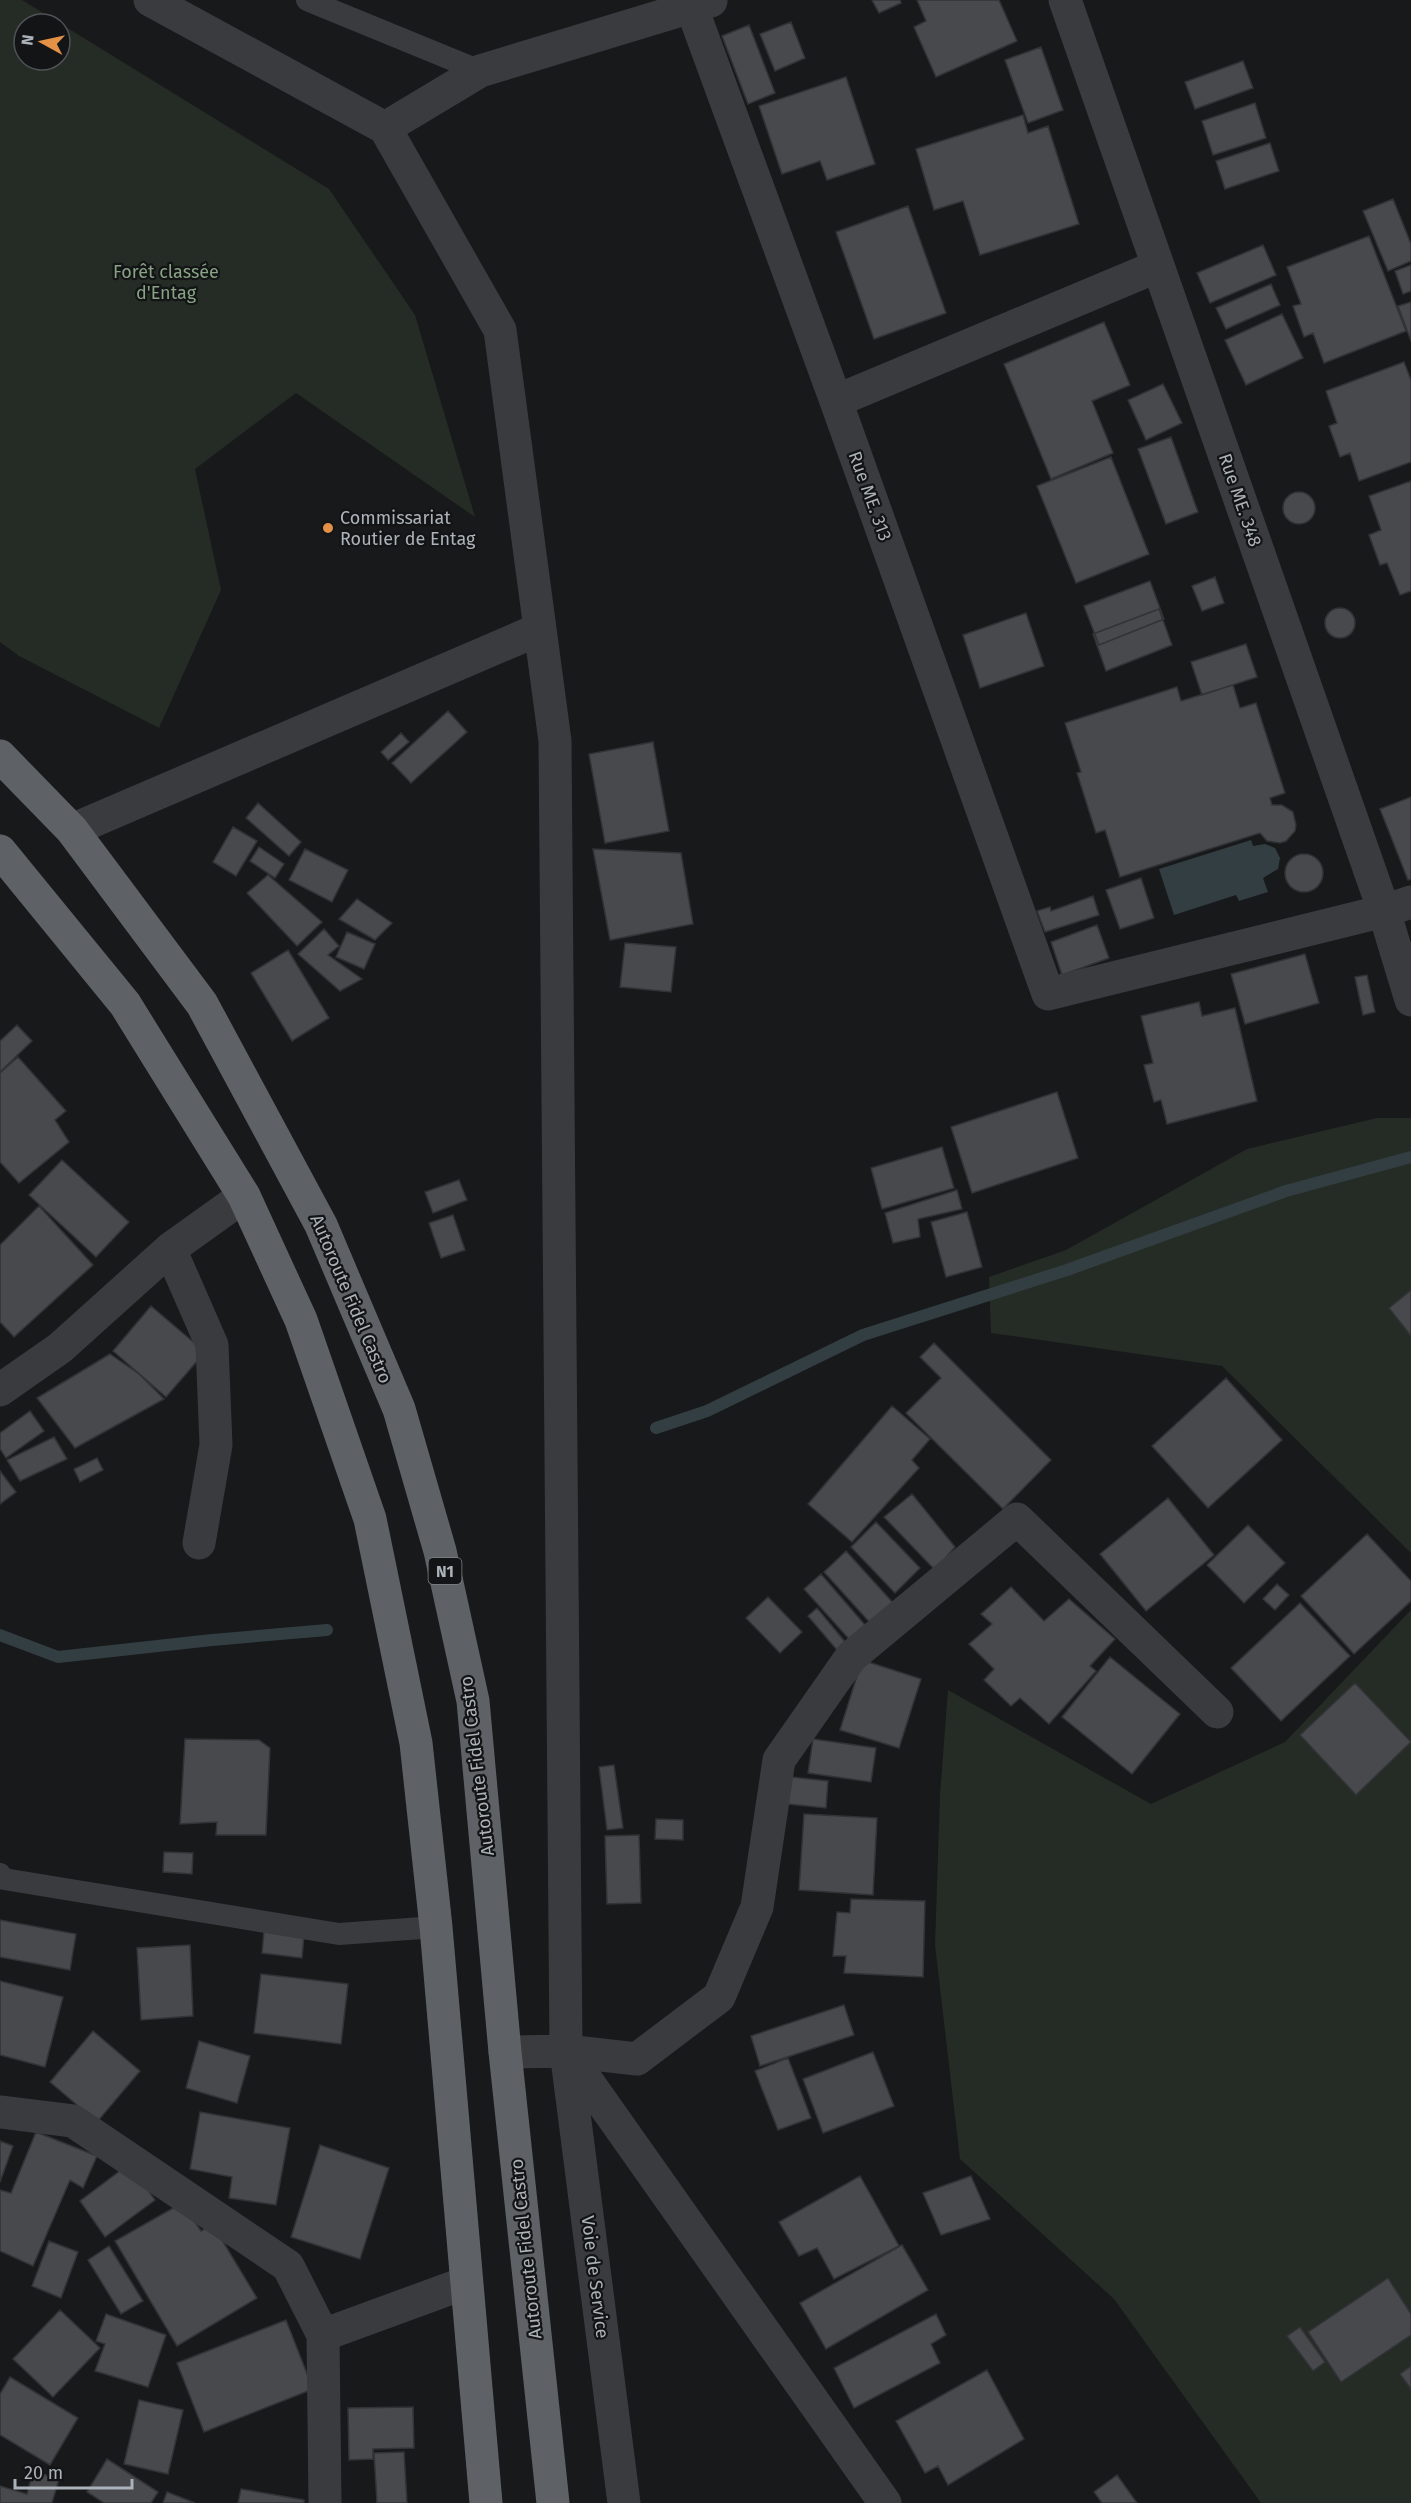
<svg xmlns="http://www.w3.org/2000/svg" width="1411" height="2503" viewBox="0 0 1411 2503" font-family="'Fira Sans',sans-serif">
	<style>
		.green { fill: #252c25; fill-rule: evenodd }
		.water { fill: #323e42 }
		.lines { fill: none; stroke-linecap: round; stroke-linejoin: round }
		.stream { stroke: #323e42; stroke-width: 12 }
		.building { fill: #47494d; stroke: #323336; stroke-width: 1.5 }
		.service { stroke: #3a3b3f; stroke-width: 22 }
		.minor { stroke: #3a3b3f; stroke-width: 33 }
		.trunk { stroke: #5e6266; stroke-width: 33 }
		.poi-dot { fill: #e39147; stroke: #131415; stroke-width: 2 }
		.labels { text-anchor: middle; stroke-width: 4.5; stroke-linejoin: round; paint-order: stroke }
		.shield { fill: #131415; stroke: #7e8388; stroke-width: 1.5 }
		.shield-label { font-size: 16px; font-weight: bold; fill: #acb2b9 }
		.park-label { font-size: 18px; fill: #88a284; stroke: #131415 }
		.street-label { font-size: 18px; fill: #acb2b9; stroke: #131415 }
		.poi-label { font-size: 18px; fill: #acb2b9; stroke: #131415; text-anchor: start }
	</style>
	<rect width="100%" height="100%" fill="#18191a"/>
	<path class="green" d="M0,0H22L329,189L415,315L475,517L296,393L195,469L221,590L159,728L19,656L0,642ZM24,24H60V60H24Z
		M1377,1118H1411V1553L1222,1366L991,1333L989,1277L1066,1250L1247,1149Z
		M1411,1610V2503H1261L1114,2299L960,2159L935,1945L940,1795L948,1690L1151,1804L1285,1742Z"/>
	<path class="water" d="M1251,840L1253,846L1265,844L1275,848L1280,858L1278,869L1263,878L1268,892L1239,901L1236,895L1174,915L1159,869Z"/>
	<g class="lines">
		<path class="stream" d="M656,1428L707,1411L863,1335L1067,1270L1286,1191L1411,1157
			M0,1635L58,1657L212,1640L327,1630"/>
	</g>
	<path class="building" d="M872,0H900L901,3L879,13Z
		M917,0H999L1017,41L936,77L914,27L926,21Z
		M791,22L805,58L775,71L760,34Z
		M749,25L775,93L748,104L722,36Z
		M1041,47L1063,110L1028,123L1005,60Z
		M1243,61L1253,88L1195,109L1185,82Z
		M846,77L875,164L827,180L820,161L782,174L759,106Z
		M1255,103L1266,138L1213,155L1202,121Z
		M1023,115L1028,133L1048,126L1079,224L980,255L963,201L934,210L916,149Z
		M1270,143L1279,171L1225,189L1216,161Z
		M1393,199L1411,244V261L1388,271L1363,211Z
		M908,206L946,313L874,339L836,232Z
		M1369,236L1406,331L1324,363L1313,333L1304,337L1293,306L1301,304L1287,267Z
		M1263,245L1276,275L1210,303L1197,273Z
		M1411,265V291L1403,294L1395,271Z
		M1271,284L1280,305L1226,329L1216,308Z
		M1411,302V341L1398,306Z
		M1282,314L1303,358L1246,385L1225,340Z
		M1104,322L1130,385L1092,401L1113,453L1051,479L1004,364Z
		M1404,362L1411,380V462L1359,481L1350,453L1340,457L1329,426L1337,423L1326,391Z
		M1163,384L1182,423L1146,440L1128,400Z
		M1171,437L1198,512L1166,524L1138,449Z
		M1111,457L1149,554L1076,583L1037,486Z
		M1411,481V591L1400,595L1387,563L1380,565L1369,535L1381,530L1369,496Z
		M1283 508a16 16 0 1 1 32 0a16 16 0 1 1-32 0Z
		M1215,577L1224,603L1202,611L1192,586Z
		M1150,581L1164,619L1099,645L1084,606Z
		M1325 623a15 15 0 1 1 30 0a15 15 0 1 1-30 0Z
		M1159,609L1172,645L1106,671L1093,634Z
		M1026,613L1044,666L980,688L963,635Z
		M1246,644L1257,677L1202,695L1191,662Z
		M1233,685L1240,708L1256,703L1285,793L1270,798L1272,805H1282L1293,812L1296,825L1295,831L1286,841L1280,843L1267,841L1260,833L1120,877L1105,830L1096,833L1077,773L1081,772L1065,723L1177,687L1181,701Z
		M448,711L467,732L411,783L392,763Z
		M401,733L409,742L388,760L381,752Z
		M653,742L669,831L605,843L589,754Z
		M1411,797V879L1408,880L1380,809Z
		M258,803L301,842L289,856L246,818Z
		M233,827L257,841L236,876L213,862Z
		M259,847L284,864L275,878L250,861Z
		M305,849L348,870L332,902L289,880Z
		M593,849L681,853L693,924L610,940Z
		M1285 873a19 19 0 1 1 38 0a19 19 0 1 1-38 0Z
		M268,875L322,922L297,946L247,893Z
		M1141,878L1154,918L1120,929L1106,890Z
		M1093,896L1099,915L1045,932L1037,911L1050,907L1051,911Z
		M357,899L392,923L375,940L339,919Z
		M1097,925L1109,958L1062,975L1051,942Z
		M324,929L339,946L328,955L362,979L340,991L298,954Z
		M347,932L375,944L364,969L336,957Z
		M625,943L676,947L671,992L620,987Z
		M288,950L329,1018L292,1041L251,973Z
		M1305,954L1319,1003L1245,1024L1231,974Z
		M1367,975L1375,1012L1363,1015L1355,977Z
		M1199,1002L1202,1016L1235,1008L1257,1101L1167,1124L1161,1100L1154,1102L1144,1065L1153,1063L1141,1016Z
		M17,1025L32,1041L0,1072V1041Z
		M18,1057L66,1111L55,1120L69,1142L19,1183L0,1162V1073Z
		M1057,1092L1078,1158L972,1193L951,1127Z
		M942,1147L954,1188L882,1209L871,1168Z
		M62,1160L129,1222L96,1257L29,1195Z
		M459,1180L467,1200L433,1213L425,1192Z
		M957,1190L962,1209L918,1219L920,1237L893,1243L885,1213Z
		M39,1206L93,1265L14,1337L0,1322V1245Z
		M967,1212L982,1267L946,1277L931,1222Z
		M453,1215L465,1250L441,1258L429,1223Z
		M1411,1290V1336L1389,1308Z
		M151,1306L205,1352L166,1397L113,1351Z
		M934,1343L1051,1460L1003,1509L906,1413L941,1378L920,1357Z
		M110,1354L139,1374L164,1399L75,1448L37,1398Z
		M1226,1378L1282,1440L1208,1508L1152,1446Z
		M892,1406L930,1439L912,1460L919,1468L852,1542L808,1504Z
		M30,1411L44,1431L6,1458L0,1449V1433Z
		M54,1437L67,1459L20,1481L7,1460Z
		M97,1458L103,1470L80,1482L74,1469Z
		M0,1471L16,1492L0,1504Z
		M912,1494L955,1547L935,1570L884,1517Z
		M1168,1498L1214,1555L1146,1611L1100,1554Z
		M876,1522L920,1568L895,1593L851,1547Z
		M1248,1525L1285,1563L1244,1603L1207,1565Z
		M1367,1534L1411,1581V1601L1354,1654L1301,1596Z
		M846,1551L895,1605L873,1626L824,1572Z
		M821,1574L865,1625L849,1639L804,1589Z
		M1277,1584L1289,1595L1275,1610L1263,1599Z
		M1011,1587L1044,1621L1069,1599L1115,1639L1090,1666L1096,1671L1049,1724L1020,1698L1011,1706L984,1680L994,1669L969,1644L992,1624L981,1614Z
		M768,1597L802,1632L780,1653L746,1618Z
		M1300,1603L1350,1656L1281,1721L1231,1668Z
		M817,1608L846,1643L837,1650L808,1616Z
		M1110,1657L1180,1714L1132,1774L1062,1717Z
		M862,1660L921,1679L899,1748L840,1730Z
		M1355,1683L1411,1742L1356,1795L1300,1735Z
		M185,1739L259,1740L270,1748L266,1835H216L217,1822L180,1824Z
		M813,1739L876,1748L871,1782L808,1773Z
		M614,1765L623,1828L607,1830L599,1767Z
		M791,1777L828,1781L826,1808L788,1804Z
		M804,1814L877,1818L873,1895L799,1890Z
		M656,1819L683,1820V1840L655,1839Z
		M639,1835L641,1903L607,1904L605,1836Z
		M164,1852L193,1853L192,1874L163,1872Z
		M851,1899L925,1901L923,1977L844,1973L846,1956H833L837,1912L850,1913Z
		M0,1920L76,1934L70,1970L0,1957Z
		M264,1931L304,1935L302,1958L262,1953Z
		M190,1945L193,2016L141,2020L137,1948Z
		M261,1974L348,1984L341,2044L254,2033Z
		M0,1981L63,1997L45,2067L0,2055Z
		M844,2005L854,2035L760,2066L751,2036Z
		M93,2031L140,2071L97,2122L50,2082Z
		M199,2041L250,2056L237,2103L186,2088Z
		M873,2052L894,2106L823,2133L803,2079Z
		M788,2058L811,2118L778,2130L755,2071Z
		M200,2112L290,2128L276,2205L229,2198L232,2177L190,2169Z
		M36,2132L97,2156L83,2188L70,2180L33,2266L0,2251V2190L11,2193Z
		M0,2141L13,2146L0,2182Z
		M320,2145L389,2168L360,2259L291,2237Z
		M129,2164L155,2200L105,2237L80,2201Z
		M860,2176L899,2246L834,2279L817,2248L799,2256L779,2222Z
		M971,2176L990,2219L941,2235L923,2193Z
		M182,2203L201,2231L213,2225L257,2298L177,2346L115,2241Z
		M49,2241L78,2252L61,2298L32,2286Z
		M902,2245L928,2290L826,2349L800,2303Z
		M109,2246L143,2301L121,2314L88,2260Z
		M1388,2278L1411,2314V2335L1341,2382L1308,2332Z
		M60,2310L100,2348L53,2397L13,2359Z
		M106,2314L166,2335L148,2387L95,2371L105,2344L96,2341Z
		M936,2314L946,2335L931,2344L940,2363L854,2408L834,2368Z
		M286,2320L313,2389L204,2432L177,2363Z
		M1300,2327L1325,2362L1313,2371L1287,2336Z
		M1411,2366V2389L1400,2374Z
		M987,2370L1024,2439L948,2485L938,2466L925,2473L896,2421Z
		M10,2377L78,2418L50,2465L0,2435V2394Z
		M139,2400L183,2410L168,2474L124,2464Z
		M413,2407L414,2448L373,2449V2459L349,2460L348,2408Z
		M404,2452L407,2503H377L374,2453Z
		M107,2459L158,2492L151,2503H104L87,2492Z
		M33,2471L59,2479L52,2503H0V2486L27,2494Z
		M1117,2475L1137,2503H1102L1094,2492Z
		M241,2489L304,2500V2503H238Z
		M167,2492L195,2503H163Z"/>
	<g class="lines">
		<path class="service" d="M307,0L480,71
			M0,1874L4,1879L339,1934L436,1927"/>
		<path class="minor" d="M150,0L385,128L500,330L555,741L566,2051L624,2503
			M689,0L836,401L1048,994L1384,911L1411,902
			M1065,0L1384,911L1411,1000
			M385,128L480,71L711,1
			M836,401L1158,266
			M72,830L540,629
			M170,1249L212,1345L216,1445L199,1543
			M0,1390L60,1348L170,1249L244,1196
			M566,2051L637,2059L719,1997L757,1907L779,1760L851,1657L1017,1519L1217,1712
			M505,2052L566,2051L885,2503
			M0,2112L73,2121L288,2266L323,2335L325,2503
			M323,2335L465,2283"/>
		<path class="trunk" d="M0,756L72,830L202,1004L321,1225L399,1409L440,1551L473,1701L505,2052L553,2503
			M0,851L125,1004L244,1196L301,1320L370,1519L416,1743L436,1927L486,2503"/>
	</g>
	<circle class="poi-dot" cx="328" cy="528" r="6"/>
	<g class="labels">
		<rect class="shield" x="428.5" y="1558" width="33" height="26" rx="4.5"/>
		<g class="shield-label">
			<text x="445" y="1577">N1</text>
		</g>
		<g class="park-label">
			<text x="166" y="278">Forêt classée<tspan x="166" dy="21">d'Entag</tspan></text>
		</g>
		<g class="street-label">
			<text transform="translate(870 496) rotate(70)" y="6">Rue ME. 313</text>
			<text transform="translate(1240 500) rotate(71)" y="6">Rue ME. 348</text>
			<text transform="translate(351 1299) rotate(67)" y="6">Autoroute Fidel Castro</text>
			<text transform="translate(477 1766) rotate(-97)" y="6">Autoroute Fidel Castro</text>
			<text transform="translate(526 2249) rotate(-96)" y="6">Autoroute Fidel Castro</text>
			<text transform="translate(595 2277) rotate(83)" y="6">Voie de Service</text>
		</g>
		<g class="poi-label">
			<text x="340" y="524">Commissariat<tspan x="340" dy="21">Routier de Entag</tspan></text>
		</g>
	</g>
	<g transform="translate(42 42) rotate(278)"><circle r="28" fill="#131415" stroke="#505357" stroke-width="1.5"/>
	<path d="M0-4.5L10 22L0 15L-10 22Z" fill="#e39147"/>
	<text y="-9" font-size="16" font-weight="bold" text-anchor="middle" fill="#acb2b9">N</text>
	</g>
	<path d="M15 2479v9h117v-9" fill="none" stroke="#acb2b9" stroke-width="3"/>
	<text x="24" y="2479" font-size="18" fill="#acb2b9" stroke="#131415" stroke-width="4.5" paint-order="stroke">20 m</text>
</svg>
